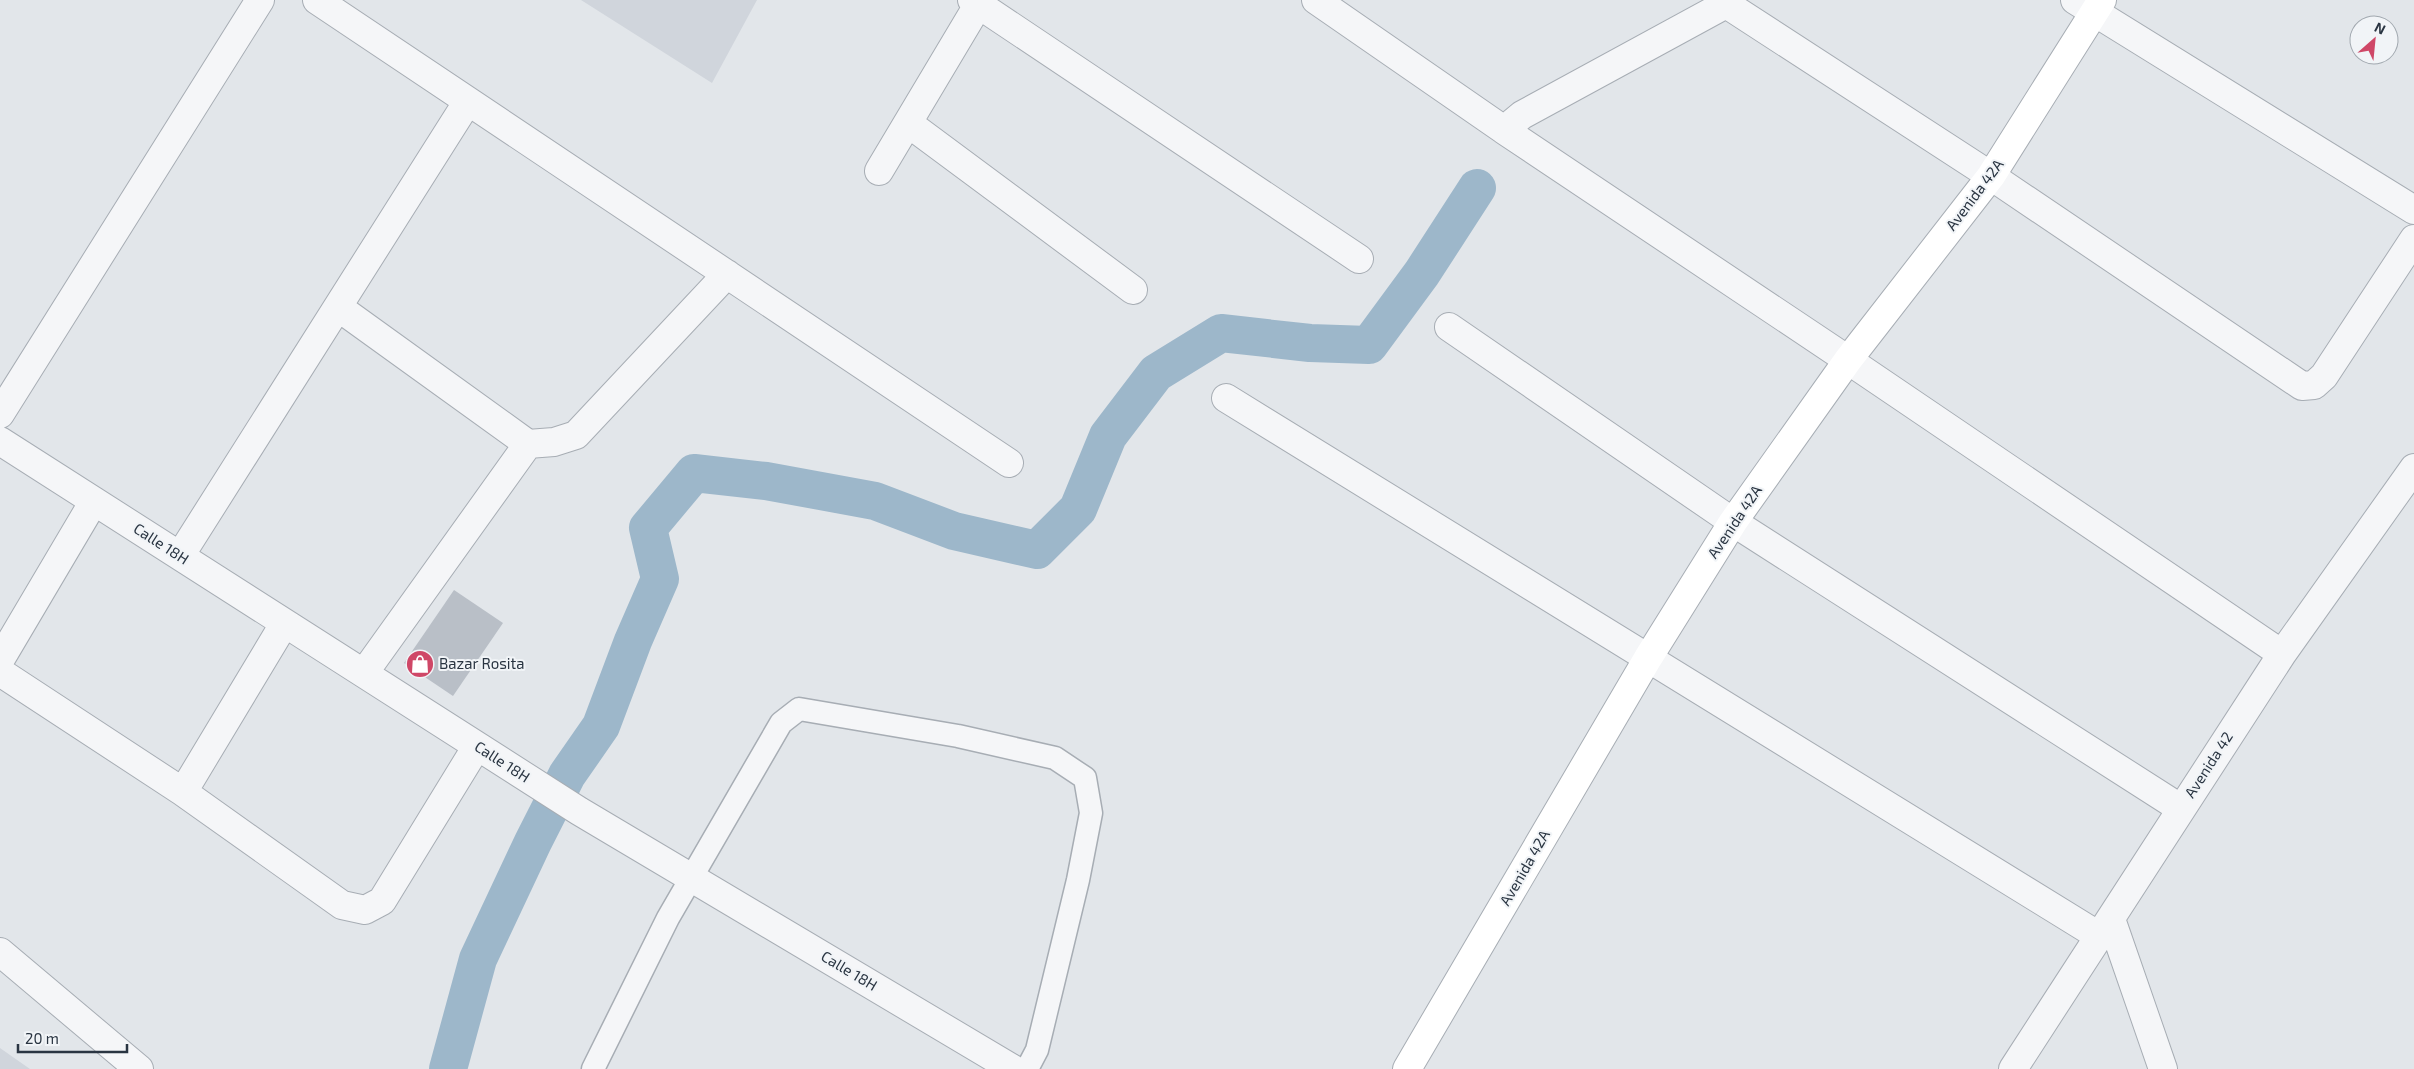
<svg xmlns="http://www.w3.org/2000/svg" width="2414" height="1069" viewBox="0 0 2414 1069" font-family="'Exo 2',sans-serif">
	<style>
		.built { fill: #d0d5dc }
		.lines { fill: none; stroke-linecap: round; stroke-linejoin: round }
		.canal { stroke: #9db7ca; stroke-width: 38 }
		.building { fill: #b9bfc7 }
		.lane-casing { stroke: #a7adb4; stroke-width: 25 }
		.street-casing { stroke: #a7adb4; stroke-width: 30 }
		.secondary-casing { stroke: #a7adb4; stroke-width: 30 }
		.lane { stroke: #f5f6f8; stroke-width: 22 }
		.street { stroke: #f5f6f8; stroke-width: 28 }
		.secondary { stroke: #fff; stroke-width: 28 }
		.labels { text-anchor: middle; stroke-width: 4; stroke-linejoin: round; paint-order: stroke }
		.street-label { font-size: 15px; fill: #2a3542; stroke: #f1f4f7 }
		.poi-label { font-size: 15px; fill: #2a3542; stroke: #f1f4f7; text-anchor: start }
	</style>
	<rect width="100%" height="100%" fill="#e2e6ea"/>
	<path class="built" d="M581,0H757L712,83Z
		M0,1048L30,1069H0Z"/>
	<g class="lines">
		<path class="canal" d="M448,1069L478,959L533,842L567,775L601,726L633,641L660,579L648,528L694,473L766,481L875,501L954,531L1037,550L1078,509L1108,436L1156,373L1221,333L1310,343L1369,345L1422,273L1477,188"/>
	</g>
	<path class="building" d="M454,590L503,623L453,696L404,663Z"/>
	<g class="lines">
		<defs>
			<path id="lane" d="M593,1069L668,918L781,723L799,709L958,736L1055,758L1085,778L1091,813L1078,880L1037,1050L1027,1069"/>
			<path id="street" d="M317,0L1009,463
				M972,0L1359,259
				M1316,0L1504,130
				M1720,0L1991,176L2302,386L2314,385L2324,376L2414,239
				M2075,0L2414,210
				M1726,4L1522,115L1504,130L1848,360L2282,654
				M908,123L1133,290
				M879,171L981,0
				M338,307L528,444L364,673
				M1449,327L1733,522L2180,808
				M1226,398L2099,936
				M0,414L260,0
				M0,441L579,811L1013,1069
				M528,444L554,442L576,435L727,274
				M180,556L468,101
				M0,660L94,501
				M0,672L183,792L342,905L365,910L382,901L477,746
				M183,792L284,624
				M2111,919L2163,1069
				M0,952L139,1069
				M2013,1069L2282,654L2414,468"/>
			<path id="secondary" d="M1407,1069L1648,658L1733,522L1848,360L1991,176L2102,0"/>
		</defs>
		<use href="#lane" class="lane-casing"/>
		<use href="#street" class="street-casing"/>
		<use href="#secondary" class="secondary-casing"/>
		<use href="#lane" class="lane"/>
		<use href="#street" class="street"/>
		<use href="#secondary" class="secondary"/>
	</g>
	<defs>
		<symbol id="shop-disc" viewBox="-11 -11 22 22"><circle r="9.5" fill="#cf4767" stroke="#f1f4f7"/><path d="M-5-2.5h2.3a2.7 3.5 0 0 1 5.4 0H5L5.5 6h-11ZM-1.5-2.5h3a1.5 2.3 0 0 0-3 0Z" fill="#fff"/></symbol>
	</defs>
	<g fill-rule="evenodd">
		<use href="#shop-disc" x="404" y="648" width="32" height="32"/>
	</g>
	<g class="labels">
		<g class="street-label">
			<text transform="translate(1975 195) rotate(-53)" y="5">Avenida 42A</text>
			<text transform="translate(1735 522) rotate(-56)" y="5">Avenida 42A</text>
			<text transform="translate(161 544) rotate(33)" y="5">Calle 18H</text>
			<text transform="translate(502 762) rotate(33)" y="5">Calle 18H</text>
			<text transform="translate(2209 765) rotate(-57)" y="5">Avenida 42</text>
			<text transform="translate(1525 868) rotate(-60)" y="5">Avenida 42A</text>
			<text transform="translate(849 971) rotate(31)" y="5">Calle 18H</text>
		</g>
		<g class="poi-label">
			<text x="439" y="669">Bazar Rosita</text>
		</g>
	</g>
	<g transform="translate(2374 40) rotate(27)"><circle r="24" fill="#f1f4f7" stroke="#a1a8af"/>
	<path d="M0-4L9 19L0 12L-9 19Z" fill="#cf4767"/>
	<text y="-8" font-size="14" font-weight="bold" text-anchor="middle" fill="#2a3542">N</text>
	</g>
	<path d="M18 1044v8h109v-8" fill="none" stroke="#2a3542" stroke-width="2.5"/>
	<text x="25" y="1044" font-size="15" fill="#2a3542" stroke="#f1f4f7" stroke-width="4" paint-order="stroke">20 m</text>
</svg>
